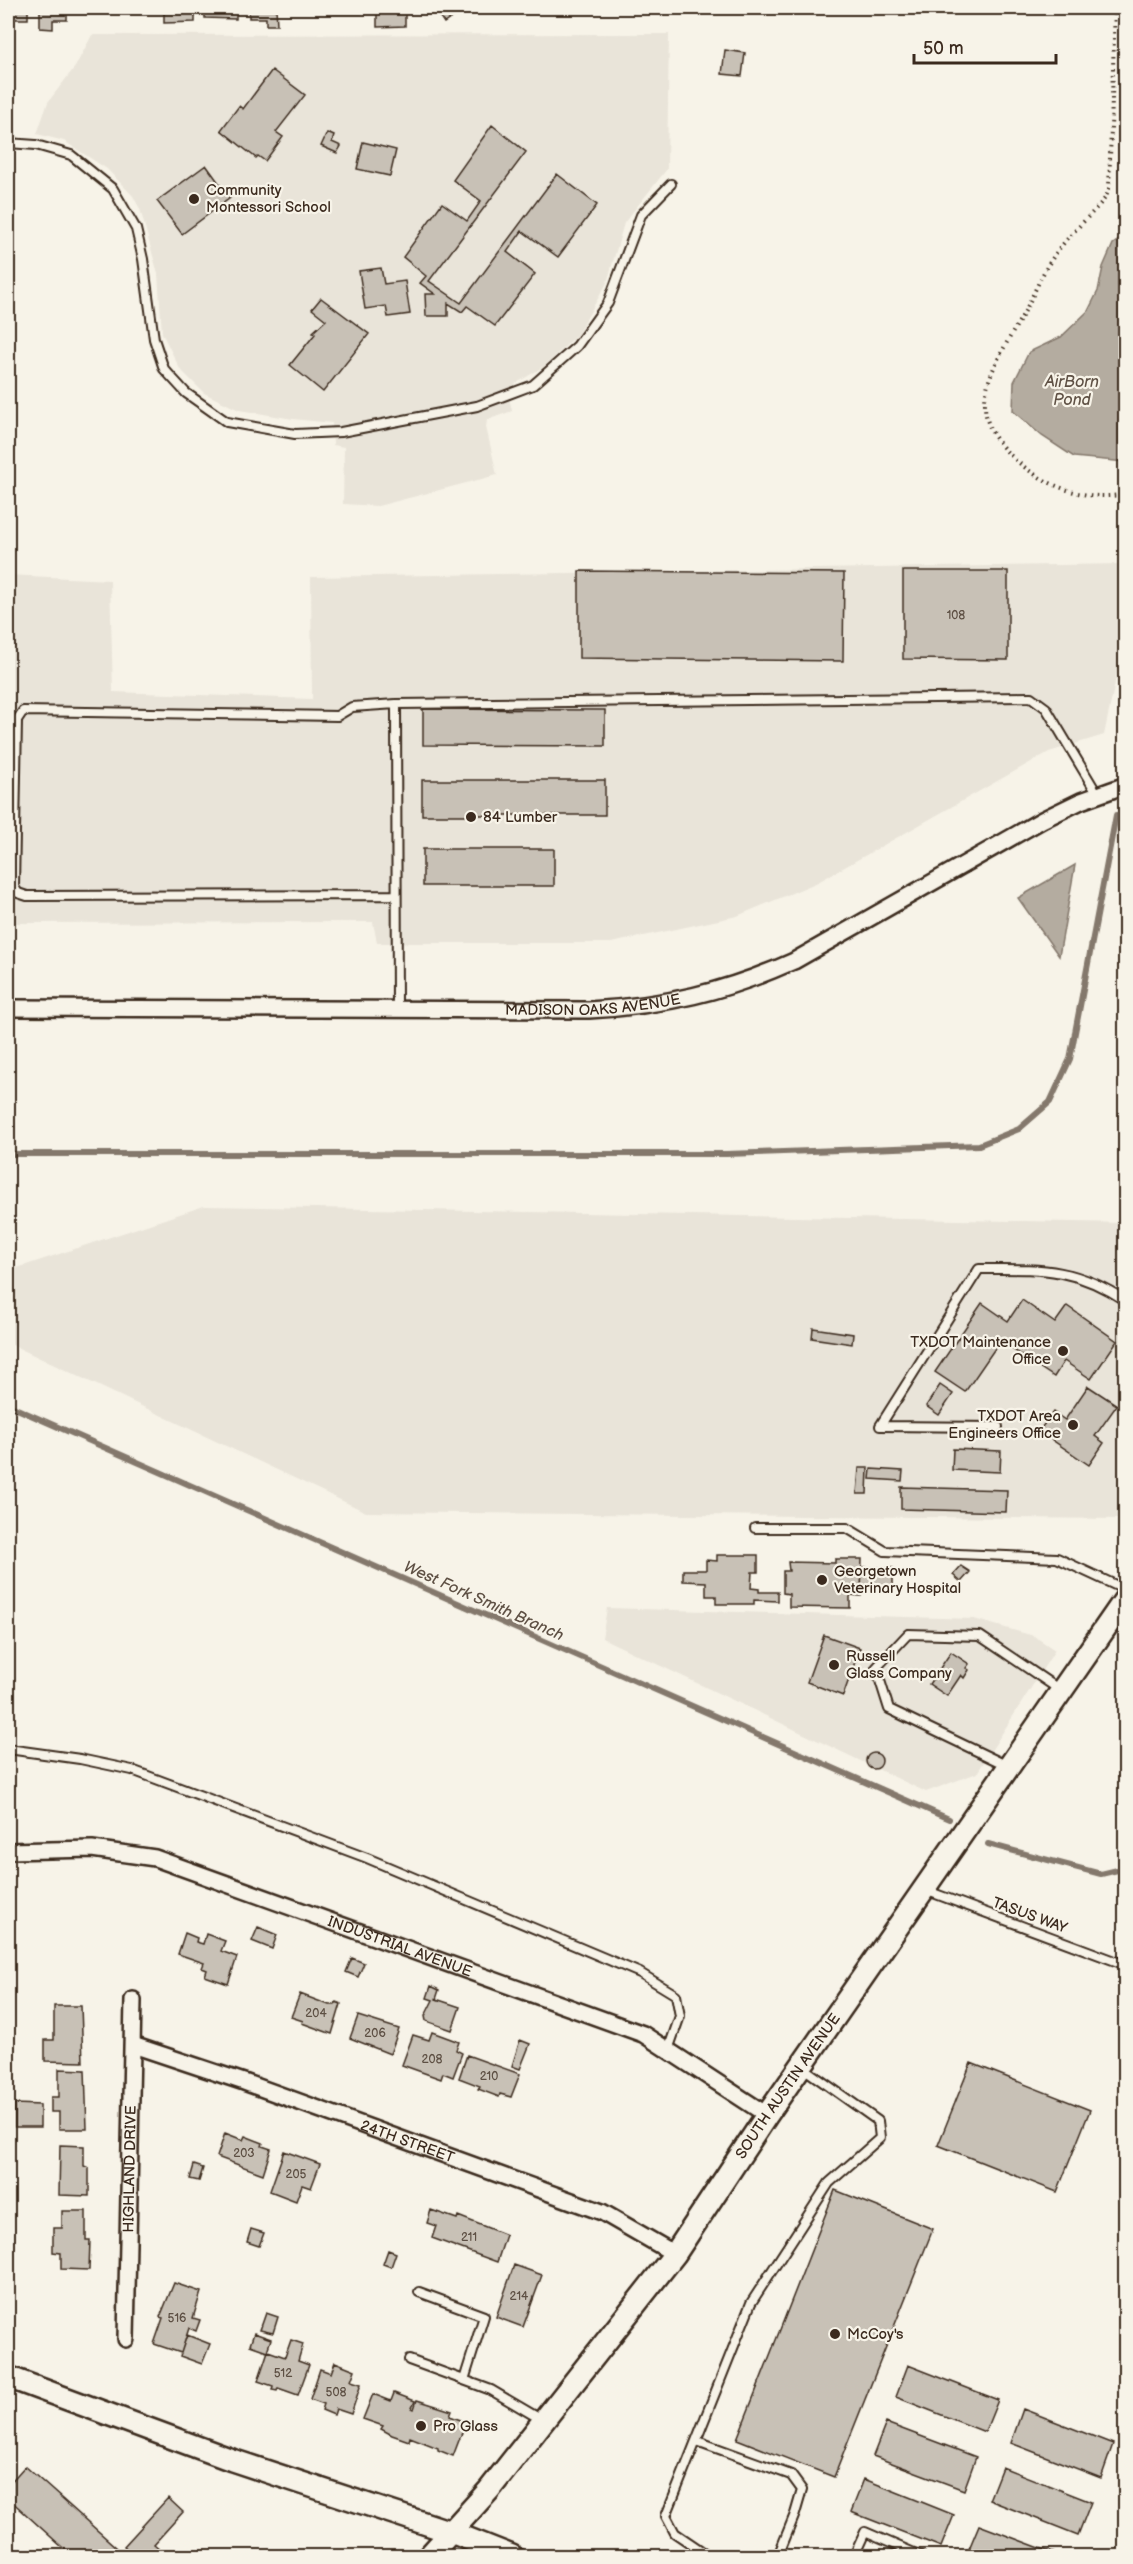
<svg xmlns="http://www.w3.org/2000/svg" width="1133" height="2564" viewBox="0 0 1133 2564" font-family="'Balsamiq Sans',sans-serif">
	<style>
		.built { fill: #e9e4d9 }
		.water { fill: #b4aca0; stroke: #84786c; stroke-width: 1.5 }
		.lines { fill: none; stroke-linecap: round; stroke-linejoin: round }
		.stream { stroke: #84786c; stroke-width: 6 }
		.building { fill: #c8c1b6; stroke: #3b2a1e; stroke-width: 1.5 }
		.service-casing { stroke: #3b2a1e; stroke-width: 12 }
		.minor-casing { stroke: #3b2a1e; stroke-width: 20 }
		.secondary-casing { stroke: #3b2a1e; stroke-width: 26 }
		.path { stroke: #3b2a1e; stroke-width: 4; stroke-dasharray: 1.5 4.5; stroke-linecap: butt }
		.service { stroke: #f7f3e8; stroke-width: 8 }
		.minor { stroke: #f7f3e8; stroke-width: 15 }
		.secondary { stroke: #f7f3e8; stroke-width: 21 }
		.poi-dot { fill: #3b2a1e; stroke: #f7f3e8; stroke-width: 2 }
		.labels { text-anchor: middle; stroke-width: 4.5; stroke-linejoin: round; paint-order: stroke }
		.number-label { font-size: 12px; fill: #5e5044 }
		.poi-label { font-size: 15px; fill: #3b2a1e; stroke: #f7f3e8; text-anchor: start }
		.street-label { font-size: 15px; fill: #3b2a1e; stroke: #f7f3e8 }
		.water-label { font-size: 16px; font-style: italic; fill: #5f5145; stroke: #f7f3e8 }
	</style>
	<rect width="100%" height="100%" fill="#f7f3e8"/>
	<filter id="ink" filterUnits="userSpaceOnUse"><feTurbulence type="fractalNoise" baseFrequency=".0167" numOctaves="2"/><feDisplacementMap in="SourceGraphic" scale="12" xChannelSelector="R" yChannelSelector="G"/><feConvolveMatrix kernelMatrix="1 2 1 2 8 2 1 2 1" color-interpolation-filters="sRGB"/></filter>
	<g filter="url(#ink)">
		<path class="built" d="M669,34L667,169L624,223L607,283L577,335L546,365L507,389L512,411L487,420L486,427L497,475L378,506L343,504L344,447L333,445L332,423L293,419L239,410L204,393L180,369L162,333L158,274L140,209L133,196L107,169L64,141L37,134L48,102L75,67L92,35Z
			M1125,564V635L1104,735L1049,752L818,882L737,916L611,943H377L373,922L8,923V575L110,580L113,692L312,699L311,577Z
			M204,1206L1125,1223V1519L366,1512L8,1343V1271Z
			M607,1608L974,1619L1034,1636L1055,1650L977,1773L926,1792L602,1638Z"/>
		<path class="water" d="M1125,236V462L1074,457L1042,436L1013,411L1014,382L1029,352L1061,337L1088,311L1098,291L1103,267L1113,244Z
			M1075,865L1059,956L1018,898Z"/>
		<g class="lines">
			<path class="stream" d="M8,1154H726L979,1145L1019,1129L1050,1102L1070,1059L1116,815
				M8,1405L949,1819
				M988,1844L1101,1874L1126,1868"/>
		</g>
		<path class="building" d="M8,8H28V19H14V11H8Z
			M40,8H67V20H53V29L40,28Z
			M123,8H151V12L123,11Z
			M164,8H195V22L164,23Z
			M205,8H236V19L205,18Z
			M249,8H276L277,25H266V18H249Z
			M334,8H361V13H334Z
			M377,8H405V26L377,27Z
			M434,8H473L474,9L462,17L459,13L444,23Z
			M725,50L745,53L742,76L722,74Z
			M272,70L305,95L276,132L283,137L265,161L258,156L256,158L221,130L239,106L243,109Z
			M492,125L526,152L429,281L461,303L557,174L597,205L558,257L522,231L507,252L535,274L495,326L467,306L462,312L448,303V316H426L425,294H435L420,283L426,276L403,257L442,203L467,221L481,201L453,180Z
			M327,133L334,136L332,142L341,146L337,153L321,146Z
			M363,142L396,150L390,176L357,169Z
			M206,165L230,198L182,234L157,201Z
			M381,268L384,284L405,281L410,314L388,317L386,306L365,309L359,271Z
			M321,298L369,334L323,392L290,365L315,334L313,332L326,320L312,309Z
			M579,571L844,573L843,661L579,658Z
			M903,571H1008V660L903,659Z
			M423,709L605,710V746L423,745Z
			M422,780H605V815H422Z
			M423,849H554V886H423Z
			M1022,1300L1055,1323L1067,1306L1117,1341L1091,1379L1064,1361L1054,1377L1000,1341L965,1392L935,1372L982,1303L1008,1321Z
			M813,1328L853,1334L852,1344L812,1338Z
			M940,1385L953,1394L939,1415L926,1406Z
			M1088,1386L1117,1405L1095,1436L1104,1443L1089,1465L1039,1431L1053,1412L1065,1420Z
			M953,1449L1001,1451L1000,1472L952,1470Z
			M859,1468H868L867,1494H857Z
			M871,1469L903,1471L902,1481L870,1479Z
			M901,1487L1007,1490L1006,1512L901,1509Z
			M717,1555H758V1572H752L751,1588L759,1589V1592H778V1601L754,1600V1604H716V1596H706V1582L683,1581V1570H706V1560L717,1561Z
			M835,1559H862L861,1596L850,1595V1608L789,1607V1594L783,1593V1571H789L788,1562L835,1563Z
			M961,1566L970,1572L961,1582L953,1575Z
			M862,1567L893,1568V1589L861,1588Z
			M824,1635L860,1648L843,1696L807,1682Z
			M951,1652L969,1664L966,1668L969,1670L964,1678L961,1675L947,1696L929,1684Z
			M866 1761a8 8 0 1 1 16 0a8 8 0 1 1-16 0Z
			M258,1927L277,1935L272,1949L252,1941Z
			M185,1933L197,1938L196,1942L203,1944L206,1934L225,1941L221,1951L237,1957L228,1984L205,1976L207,1970L202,1968L204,1963L178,1954Z
			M352,1958L364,1963L358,1977L346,1972Z
			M431,1986L439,1990L436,1999L460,2007L452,2030L426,2021L425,2016L433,2000L427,1998Z
			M300,1994L329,2005H335L336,2002L341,2004L332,2034L302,2023L303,2021L291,2017Z
			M54,2006H81L83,2062L45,2061V2040H54Z
			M358,2016L399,2029L390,2054L350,2038Z
			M432,2032L459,2042L456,2050L462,2053L453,2077L443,2073L441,2079L402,2065L413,2035L429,2040Z
			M520,2040L530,2044L520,2069L512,2066Z
			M8,2042H13V2060H8Z
			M467,2055L520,2074L511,2097L500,2094L499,2097L478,2089L480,2086L459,2078Z
			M971,2063L1090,2110L1057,2192L938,2145Z
			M59,2069L85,2070L87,2129H59V2112H51V2097H59Z
			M15,2104L40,2105V2127H15Z
			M225,2133L243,2140L245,2136L263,2143L262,2146L271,2149L263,2174L217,2157Z
			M60,2145L84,2146V2166L89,2168V2196L59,2195Z
			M284,2151L320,2164L311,2188L302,2185L296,2201L270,2191Z
			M194,2165L203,2168L199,2181L190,2179Z
			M835,2190L933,2229L834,2477L737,2439Z
			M431,2210L457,2219L458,2216L506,2235L497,2262L432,2238L436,2226L427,2223Z
			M62,2211H86V2240H90L89,2270L61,2269V2253L53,2252V2228H62Z
			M251,2229L264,2233L259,2246L247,2242Z
			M388,2250L396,2253L391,2267L383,2264Z
			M514,2265L542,2275L523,2327L496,2317Z
			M174,2283L201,2292L193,2318L200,2320L196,2331L189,2328L181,2353L154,2344L163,2318L160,2317Z
			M266,2313L278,2317L273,2333L260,2330Z
			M254,2333L271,2339L267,2351L250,2345Z
			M187,2335L210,2344L202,2364L180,2356Z
			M291,2340L303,2344L298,2361L309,2365L298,2395L278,2388L277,2391L272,2390L273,2386L258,2381L268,2351L285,2357Z
			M335,2362L355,2370L351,2381L361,2384L351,2414L336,2409L334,2415L322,2410L324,2404L310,2399L320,2369L331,2373Z
			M908,2365L998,2400L985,2432L896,2397Z
			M394,2393L415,2401L412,2408L414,2409L417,2400L452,2411L450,2416L466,2422L453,2456L438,2450V2448L410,2437L409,2441L392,2435L381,2429L383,2426L363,2419L373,2394L391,2401Z
			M1023,2409L1113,2444L1101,2478L1011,2443Z
			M886,2423L976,2457L964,2490L873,2456Z
			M25,2466L126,2556H72L8,2498V2485Z
			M1002,2467L1091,2502L1078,2535L989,2500Z
			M864,2479L954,2515L941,2547L851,2512Z
			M168,2498L183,2512L154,2544L168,2556H135L124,2546Z
			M979,2525L1061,2556H966Z
			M8,2544L26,2556H8Z"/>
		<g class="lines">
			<defs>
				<path id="service" d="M8,143L36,145L71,155L113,189L136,229L143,259L154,339L164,369L186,393L227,422L295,434L341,432L477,406L533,385L577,346L608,303L641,215L671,184
					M396,895L27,896L18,893L14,887L17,720L23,711L337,716L352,707L396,704
					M397,1010L396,704L1031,697L1046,708L1098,795
					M998,1427L880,1426L979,1269C1039,1269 1074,1266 1126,1301
					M755,1528H847L885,1551L1057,1558L1126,1590
					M8,1749L80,1759L132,1770L367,1858L640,1973L676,1995L680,2016L668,2050
					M1008,1766L889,1709L876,1668L908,1634L980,1636L1060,1690
					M925,1890L1126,1965
					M419,2292L484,2316L464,2380
					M409,2360L491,2390L542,2420
					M697,2441L791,2475L802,2490L795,2514L778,2556
					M709,2556L675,2533L666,2516L751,2303L829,2183L880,2138L878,2121L802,2067
					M854,2556L865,2532L921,2556"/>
				<g id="minor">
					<path id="s1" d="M8,1008L589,1010C664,1006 725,992 794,961L1042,820L1081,801L1126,785"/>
					<path id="s2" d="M8,1851L92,1849L155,1858L643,2034L767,2115"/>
					<path id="s3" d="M133,2045L244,2082L602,2212L675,2254"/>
					<path id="s4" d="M126,2339L133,2000"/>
				</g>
				<g id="secondary">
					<path d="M8,2377L232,2460L451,2532L512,2556"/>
					<path id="s5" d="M429,2556L489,2490L675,2254L767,2115L1126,1598"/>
				</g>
			</defs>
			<use href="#service" class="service-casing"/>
			<use href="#minor" class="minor-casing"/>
			<use href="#secondary" class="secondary-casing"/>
			<path class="path" d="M1115,8L1109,188L1106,197C1090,217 1065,238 1052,259C1041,275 1034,294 1025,311C990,373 955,416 1027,469C1056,490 1090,501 1126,494"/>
			<use href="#service" class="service"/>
			<use href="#minor" class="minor"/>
			<use href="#secondary" class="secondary"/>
		</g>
	</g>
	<g class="poi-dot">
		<circle cx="194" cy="199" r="6"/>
		<circle cx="471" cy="817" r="6"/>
		<circle cx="1063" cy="1351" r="6"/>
		<circle cx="1073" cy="1425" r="6"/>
		<circle cx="822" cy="1580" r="6"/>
		<circle cx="834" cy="1665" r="6"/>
		<circle cx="835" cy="2334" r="6"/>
		<circle cx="421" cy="2426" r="6"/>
	</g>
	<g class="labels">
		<g class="number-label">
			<text x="956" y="619">108</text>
			<text x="316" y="2017">204</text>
			<text x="375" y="2037">206</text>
			<text x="432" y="2063">208</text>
			<text x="489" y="2080">210</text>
			<text x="244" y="2157">203</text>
			<text x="296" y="2178">205</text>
			<text x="469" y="2241">211</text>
			<text x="519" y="2300">214</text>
			<text x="177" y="2322">516</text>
			<text x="283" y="2377">512</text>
			<text x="336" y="2396">508</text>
		</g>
		<g class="poi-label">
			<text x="206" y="195">Community<tspan x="206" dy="17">Montessori School</tspan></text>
			<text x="483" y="822">84 Lumber</text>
			<text x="1051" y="1347" text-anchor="end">TXDOT Maintenance<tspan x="1051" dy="17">Office</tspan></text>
			<text x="1061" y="1421" text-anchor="end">TXDOT Area<tspan x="1061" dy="17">Engineers Office</tspan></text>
			<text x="834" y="1576">Georgetown<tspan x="834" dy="17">Veterinary Hospital</tspan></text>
			<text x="846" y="1661">Russell<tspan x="846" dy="17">Glass Company</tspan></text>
			<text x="847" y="2339">McCoy's</text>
			<text x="433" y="2431">Pro Glass</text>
		</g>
		<g class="street-label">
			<text dy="5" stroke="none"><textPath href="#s1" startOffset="585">MADISON OAKS AVENUE</textPath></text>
			<text transform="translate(1030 1915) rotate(20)" y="5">TASUS WAY</text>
			<text dy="5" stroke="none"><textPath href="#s2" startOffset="408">INDUSTRIAL AVENUE</textPath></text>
			<text dy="5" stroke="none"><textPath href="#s5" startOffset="592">SOUTH AUSTIN AVENUE</textPath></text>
			<text dy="5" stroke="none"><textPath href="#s3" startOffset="291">24TH STREET</textPath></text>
			<text dy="5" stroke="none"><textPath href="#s4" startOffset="170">HIGHLAND DRIVE</textPath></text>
		</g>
		<g class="water-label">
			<text x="1072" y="387">AirBorn<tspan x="1072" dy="18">Pond</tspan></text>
			<text transform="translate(484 1600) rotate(24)" y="6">West Fork Smith Branch</text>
		</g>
	</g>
	<rect width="1133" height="2564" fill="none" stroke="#f7f3e8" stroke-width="30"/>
	<rect x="15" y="15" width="1103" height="2534" fill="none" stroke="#3b2a1e" stroke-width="2" filter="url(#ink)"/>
	<path d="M914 54v9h142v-9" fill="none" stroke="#3b2a1e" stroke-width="3"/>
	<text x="923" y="54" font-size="18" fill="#3b2a1e" stroke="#f7f3e8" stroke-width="4.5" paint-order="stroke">50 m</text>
</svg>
